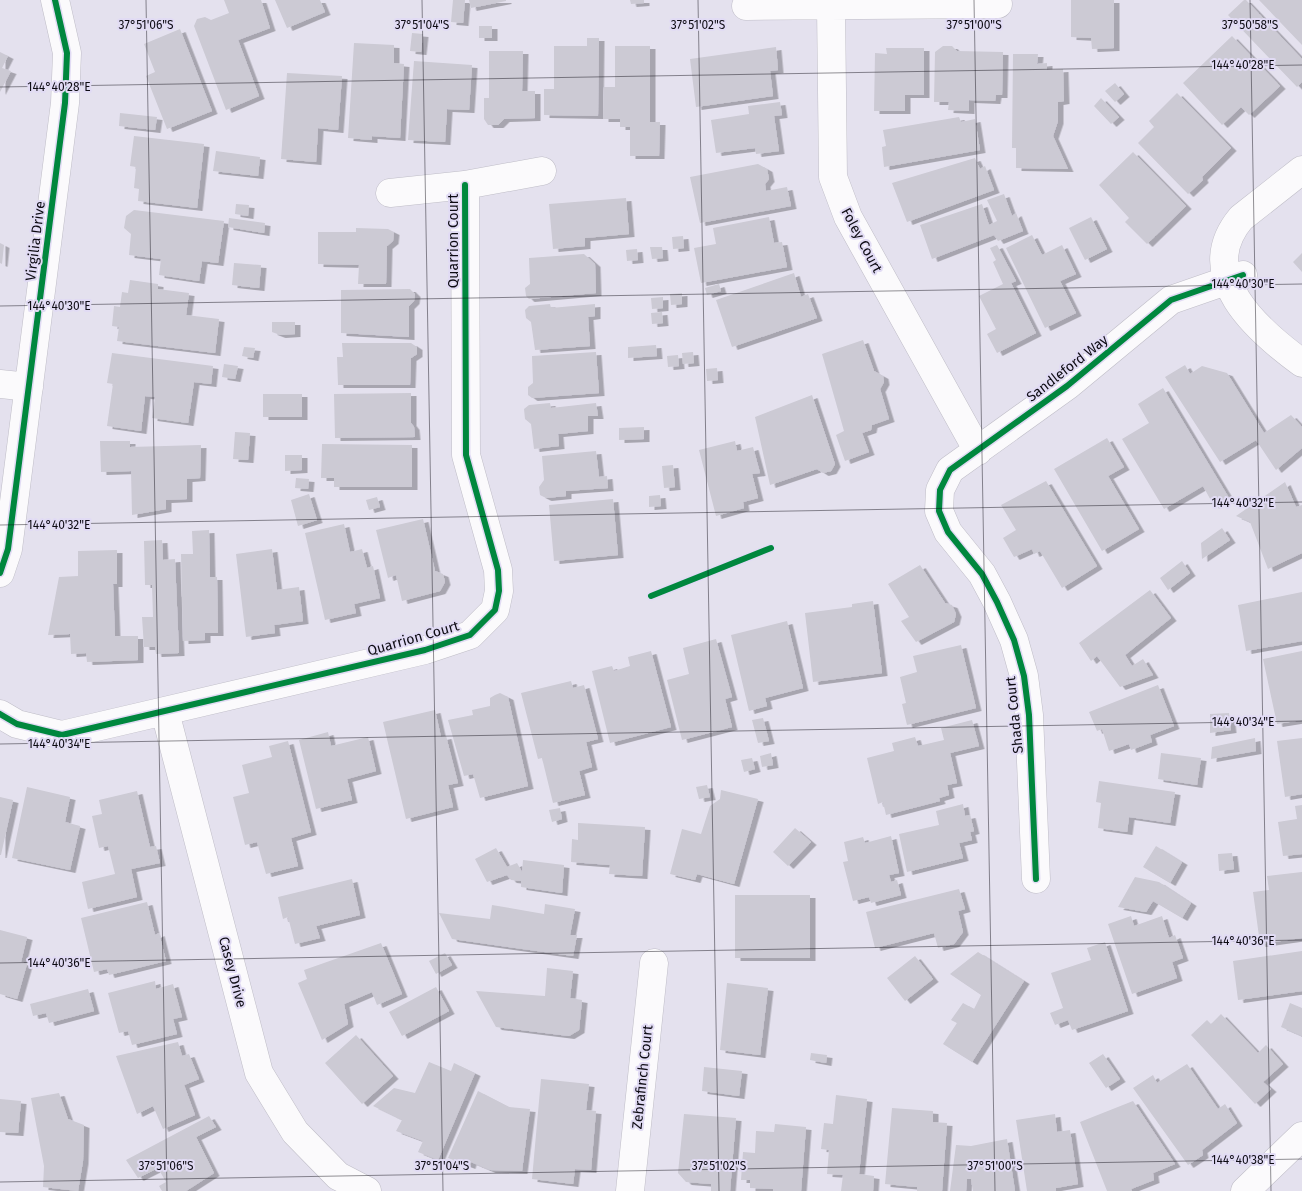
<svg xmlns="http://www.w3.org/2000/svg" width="1302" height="1191" viewBox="0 0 1302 1191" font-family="'Fira Sans',sans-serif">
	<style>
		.building { fill: #cccad4; filter: url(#shadow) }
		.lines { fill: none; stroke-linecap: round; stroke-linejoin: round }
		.minor-casing { stroke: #bfbdc7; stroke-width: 29 }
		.minor { stroke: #fbfafc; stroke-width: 28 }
		.cycleway-casing { stroke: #e1dbf4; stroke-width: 9 }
		.cycleway { stroke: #00873e; stroke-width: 6 }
		.ticks { fill: none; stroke: #0d0b13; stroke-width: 1; stroke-opacity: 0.45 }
		.labels { text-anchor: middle; stroke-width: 4; stroke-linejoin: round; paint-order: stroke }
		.street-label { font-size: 14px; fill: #0d0b13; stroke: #e1dbf4 }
		.ticks-label { font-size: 12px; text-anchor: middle; fill: #0d0b13; stroke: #e1dbf4; stroke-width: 4; stroke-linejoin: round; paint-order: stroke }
	</style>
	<defs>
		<filter id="shadow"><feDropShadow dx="5.5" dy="3" stdDeviation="0" flood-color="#0004"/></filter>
	</defs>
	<rect width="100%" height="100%" fill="#e4e1ee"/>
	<path class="building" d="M224,0H261L270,28L238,40L259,96L226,110L194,26L197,19L205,17L211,20L229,13Z
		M275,0H320L325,12L287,28Z
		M453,0H465L463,23L451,22Z
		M469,0H506V1L471,8Z
		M630,0H644V3L631,4Z
		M1071,0H1114V48L1092,49L1091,38L1071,37Z
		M1244,0H1246L1302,59V82L1297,87L1228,15Z
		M1259,0H1302V45Z
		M479,26H492V38H479Z
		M180,29L212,111L167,129L146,76L155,72L144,44Z
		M412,33L423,34L421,52L410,51Z
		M1232,36L1280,86L1249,115L1241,107L1222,125L1183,83Z
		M587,38H599L598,116L544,115V89H554V46H587Z
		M354,43L394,45V63L404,64L400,138L372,136V140L348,138Z
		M615,46H650V122H660L659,156H630V127H620V119H603L604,87H615Z
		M943,46H952L957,51L1003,52L1002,95H996L995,101L969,100V111L948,110L949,102H934L935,52Z
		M776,47L778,70L770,71L773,96L696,107L690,59Z
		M886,48H924V95H905V111H874L875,53L887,54Z
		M489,51H523L522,91H535V118L504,119L498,125H488L484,119V98H489Z
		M0,52L8,56L2,68L11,71L0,92Z
		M1013,54H1038L1037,64L1047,63V70L1063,69L1064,101L1058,102V121L1053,136L1068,169L1016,168V148H1012Z
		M414,61L472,65L469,110L447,109L445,142L408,140Z
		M287,73L342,76L338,130L318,128L316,162L281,159Z
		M1115,83L1124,94L1115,102L1105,91Z
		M1177,93L1231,148L1202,177L1203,180L1188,194L1138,143L1154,127L1149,121Z
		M1101,98L1119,117L1111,124L1094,106Z
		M780,102L782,115L774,116L779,151L756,154L755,148L716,153L711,120L749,114L748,106Z
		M120,113L157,117L155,130L119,126Z
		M959,117L961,122L975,119L980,150L884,167L882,147L886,146L883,130Z
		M134,136L204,144L197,208L138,201L139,189L134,188L136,167L130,166Z
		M216,151L260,157L258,176L213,171Z
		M1133,152L1186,206L1147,244L1125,222L1129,218L1099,185Z
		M975,158L980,169L985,166L994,190L907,222L892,183Z
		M758,164L767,169L769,179L765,184L766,191L787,187L791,206L700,223L690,177Z
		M1004,194L1012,216L1016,213L1023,231L998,241L994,235L932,259L920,225L982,204L989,225L997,221L987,200Z
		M626,198L629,234L585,238V246L553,249L549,204Z
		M236,204L249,205L248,216L235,214Z
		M134,210L224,221L218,263L202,261L199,281L159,275L161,259L129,255L131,234L124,228L126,216Z
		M769,217L774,243L782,242L787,267L701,283L694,248L716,244L713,228Z
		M1091,217L1107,249L1085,260L1069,228Z
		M229,218L265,223L264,233L228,227Z
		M356,228L388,229L394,232L393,241L387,246L386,284H358L359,265L318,264V232H356Z
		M1032,235L1042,255L1062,245L1076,274L1060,281L1076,313L1045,328L1006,248Z
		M683,236L684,248L673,249L672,237Z
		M0,243L4,245L2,264L0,263Z
		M997,245L1016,281L1011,283L1036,333L997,353L987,334L996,329L979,296L1003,284L993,262L996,260L990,248Z
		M650,247H662L663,258L652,259Z
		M637,249L638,260L627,261L626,250Z
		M1302,253V272L1293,262Z
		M584,254L595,264L596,293L529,299L526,296L525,288L530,284L529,258Z
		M234,263L261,265L259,288L232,285Z
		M794,273L801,297L808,294L817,318L732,347L716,300Z
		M130,280L158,284V289L189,293L186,315L219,319L215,353L117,341L119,327L112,326L114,306L120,307L122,292L128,293Z
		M719,284L721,291L707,295L705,288Z
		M410,289L415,294L414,301L409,306V337L341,333V290Z
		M682,293V304L671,305L670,294Z
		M663,297V308L652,309L651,298Z
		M550,304L551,308L595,304V316L588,317L590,346L535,350L531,322L526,318L525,310L529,306Z
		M662,312L663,323L652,324L651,313Z
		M272,322H295V334L280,335L272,332Z
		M863,340L874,371L883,376L884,382L880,389L889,419L872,425L871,430L862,433L869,452L845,461L836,435L844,431L822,354Z
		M342,343H411L417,347V354L411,358L410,385H338L337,357H343Z
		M656,345L657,356L628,358V347Z
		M244,347L255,348L253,358L242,356Z
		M596,352L599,393L532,398L528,395V387L533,383L532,356Z
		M693,352L694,363L683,364L682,353Z
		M112,353L213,366L211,384L194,382L188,423L152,418L155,397L145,396L141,431L107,426L113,384L107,383Z
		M678,355L679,366L668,367L667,356Z
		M224,364L238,366L235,379L222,377Z
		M1185,365L1190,374L1202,366L1227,373L1264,433L1291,415L1302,427V448L1276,470L1256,440L1220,462L1165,377Z
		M717,368L718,380L707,381L706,369Z
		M1163,388L1229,498L1214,506L1203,486L1164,509L1122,439L1149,423L1138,404Z
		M411,393V423L414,427L415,437L335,438L334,394Z
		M263,394H302V417H263Z
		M812,395L835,464L831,471L823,473L817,469L770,485L755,417Z
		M550,403L551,408L596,403L598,416H588V431L558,434L559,446L534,449L531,424L525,419L524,409L529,405Z
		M644,427V439L619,440V428Z
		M235,432L250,433L248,460L233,459Z
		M1107,438L1124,467L1108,476L1139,529L1102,551L1054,469Z
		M100,441H130V447L201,445L200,478L187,479V499L166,500V509L132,515L131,471L101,472Z
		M735,441L737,451L753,447L760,473L752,474L758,498L743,502L744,508L716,516L699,450Z
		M322,444L412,445V487H334V478H321Z
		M596,451L599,477L607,476L608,488L566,491V496L546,498L540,495L539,487L544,480L542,456Z
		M285,455H302V470L285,471Z
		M673,465L675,487L664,488L662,466Z
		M296,478L309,479L308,489L295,488Z
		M1046,481L1097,566L1062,588L1040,551L1034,554L1032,549L1014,557L1003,538L1016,530L1001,505Z
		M1285,482L1296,507L1302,505V553L1268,569L1250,522L1236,516Z
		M309,494L317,520L298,526L291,500Z
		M660,495L661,506L649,507V496Z
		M377,497L380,507L369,510L366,500Z
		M613,499L618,555L554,561L549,505Z
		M423,519L435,571L443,574L445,582L440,591L402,601L396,575L388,578L376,530Z
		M344,524L350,552L362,549L367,568L373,566L380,598L354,604L356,613L325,620L305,533Z
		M1222,528L1230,540L1202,559L1201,543Z
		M209,530L210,577H217L218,633H205V640L183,641L181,554H193L192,531Z
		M162,540L163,560L175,559L179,653L156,654L155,647H144L142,617H153L152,585H145L144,541Z
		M272,549L277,590L299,587L303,621L274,625L275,633L246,637L236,554Z
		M117,550V584H113L115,636H138V660L87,662L86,653L71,654L70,634L48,635L59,577L78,576V551Z
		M1182,561L1190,573L1168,590L1160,578Z
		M920,565L945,603L952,605L956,614L954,622L916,642L901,621L909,617L888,584Z
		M1150,590L1171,618L1125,655L1132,666L1143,659L1153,675L1120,687L1097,656L1091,661L1079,643Z
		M1302,592V641L1246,651L1238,605Z
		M873,601L882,673L813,682L805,613L852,607V604Z
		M787,621L803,688L765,698L767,706L749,711L731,635Z
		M716,639L732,697L725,699L732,727L682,740L667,680L689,674L683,648Z
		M961,645L976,708L907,725L902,704L906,703L900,677L917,672L913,656Z
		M651,651L671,727L610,743L592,671L612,666L614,671L630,666L628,657Z
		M1302,651V720L1277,724L1263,659Z
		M571,681L573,688L584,685L598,739L586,742L592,767L579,771L585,795L553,803L542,758L538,759L521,693Z
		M1158,685L1174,726L1150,735L1152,742L1131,750L1129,744L1109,751L1102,729L1097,731L1089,712Z
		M500,693L508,697L528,786L480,798L473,774L464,776L448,720L473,715L472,710L490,706V698L495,695Z
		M435,710L441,737L446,736L458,783L448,785L453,807L406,819L383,722Z
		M1229,713L1231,730L1210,733V714Z
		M763,718L769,741L758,743L752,720Z
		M972,720L979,746L950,753L957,783L947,785L949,795L939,798L940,801L886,815L883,802L878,804L867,758L894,751L892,743L915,737L918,746L944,740L941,728Z
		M328,732L331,746L368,737L376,771L347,779L352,800L316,809L299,740Z
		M1255,738L1256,751L1211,759L1212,747Z
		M1302,738V794L1285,797L1277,741Z
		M288,741L311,832L291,838L298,866L266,874L257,842L245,845L233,797L249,793L242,765L272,757L269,746Z
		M771,753L773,765L762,767L760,756Z
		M1161,753L1201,758L1197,785L1158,779Z
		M752,758L755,769L744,772L741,760Z
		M1099,781L1175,792L1170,823L1129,817L1127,832L1098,828L1101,803L1096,802Z
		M707,785L710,797L699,799L696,787Z
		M27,787L70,797L65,822L80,826L70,870L12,858Z
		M721,790L758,799L734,884L697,874L695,880L670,874L682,829L701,834L710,806L720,799Z
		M137,791L150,847L156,846L160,863L131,869L137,897L88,909L82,882L115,874L108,846L99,848L92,816L102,814L99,800Z
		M0,797L13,800L1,855H0Z
		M963,804L965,816L970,815L974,831L970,832L972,840L959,843L963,858L907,872L899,834L939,825L936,811Z
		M1302,805V854L1283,856L1278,822L1297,819L1295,806Z
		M560,808L562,819L552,822L549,810Z
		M578,823L645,827L642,876L609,874L610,865L571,862L572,839L578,840Z
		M795,828L811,842L788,866L773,852Z
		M891,836L899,873L889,875L891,882L897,880L901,895L871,903L869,897L853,901L843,862L848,861L844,842L863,837L865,843Z
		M1156,846L1182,862L1170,883L1143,867Z
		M496,848L507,867L517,863L522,872L523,860L564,865L562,893L521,887V881L511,880L507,875L487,882L475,859Z
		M1232,853L1234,869L1219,871L1218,854Z
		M1302,872V938L1260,944L1253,892L1269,890L1267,876Z
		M1135,877L1159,882L1191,903L1182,918L1153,901L1146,912L1118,907Z
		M352,879L360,915L316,926L320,938L295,944L288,917L283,919L278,897Z
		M959,889L965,909L958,911L963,932L954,944L938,948L934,933L875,948L866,912Z
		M735,895H810V958H735Z
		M147,902L155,935L159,933L166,961L109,975L107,969L94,972L81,918Z
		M545,904L575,909L570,935H577L573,956L452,939L439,913L490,919L492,905L544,914Z
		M1131,916L1134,926L1162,916L1169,938L1175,935L1183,958L1172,962L1177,978L1132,994L1108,924Z
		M0,930L27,937L21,962L27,964L17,999L0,994Z
		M1105,942L1128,1011L1072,1030L1068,1020L1055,1025L1050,1013L1063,1008L1051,973L1091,960L1087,948Z
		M381,943L402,994L377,1005L372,992L344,1004L348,1024L322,1040L298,983L307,979L304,970Z
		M1302,951V991L1238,1000L1233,961Z
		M978,952L1024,981L972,1062L943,1044L957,1023L951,1020L963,1003L974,1009L981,995L950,974Z
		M445,953L452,965L436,974L429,961Z
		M915,956L933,979L905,1001L887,978Z
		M547,968L573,971L570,998L582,1000L579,1030L569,1036L496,1027L476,991L545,996Z
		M155,981L156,989L173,984L182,1017L173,1019L177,1034L132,1045L128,1031L119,1033L108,993Z
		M727,983L768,988L760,1055L720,1050Z
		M436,987L449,1011L402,1036L389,1012Z
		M88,989L94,1011L49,1023L46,1013L33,1016L30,1004Z
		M1290,1003L1302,1008V1036L1281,1027Z
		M1221,1014L1258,1053L1266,1045L1283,1064L1263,1082L1271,1089L1255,1104L1191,1035L1207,1020L1211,1024Z
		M356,1035L393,1076L362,1104L325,1063Z
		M178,1042L182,1056L189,1054L199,1079L184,1085L195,1115L163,1129L153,1106L137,1114L116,1056Z
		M811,1053L827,1055L826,1063L810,1060Z
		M1103,1054L1120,1079L1106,1088L1089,1063Z
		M429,1062L451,1071L454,1063L475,1073L438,1160L418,1152L423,1141L396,1131L402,1120L373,1106L394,1088L415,1093Z
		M1187,1064L1218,1109L1225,1104L1237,1123L1202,1150L1203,1155L1188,1165L1133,1088L1153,1075L1157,1083Z
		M704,1067L742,1071L739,1096L702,1091Z
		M541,1079L589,1084L586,1110L596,1111L591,1170L575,1169L573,1184L532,1179Z
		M478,1091L509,1107L530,1109L522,1171L490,1170L471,1162L470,1166L448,1158Z
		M59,1093L68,1119L84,1125L83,1161L78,1191L43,1187L44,1166L31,1098Z
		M836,1095L867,1099L859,1174L874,1176L873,1191H841L843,1175L827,1174L829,1150L821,1149L824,1123L833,1124Z
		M0,1099L21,1101L18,1133L0,1132Z
		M1133,1101L1175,1164L1153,1173L1154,1180L1131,1189L1132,1191H1107L1080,1122Z
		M892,1108L933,1111V1122L947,1123L942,1191H917V1187L885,1184Z
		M684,1114L736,1118L730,1191H711V1184L686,1182L678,1173Z
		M1055,1114L1057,1132L1070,1130L1078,1184L1056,1188V1191H1027L1016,1120Z
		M209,1116L216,1127L196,1137L214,1173L186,1191H162L159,1186L166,1182L158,1168L138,1178L126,1160Z
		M775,1124L806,1127L801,1191H773V1189L750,1188V1180H741L743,1152L755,1153L756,1131L774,1132Z
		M1007,1139L1015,1191H973L971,1179H967L966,1191H950L956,1145L971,1146Z"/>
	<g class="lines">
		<defs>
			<path id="minor" d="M746,6L998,4
				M831,6L833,177L848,217L978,451
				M1302,170L1241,218C1193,275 1258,331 1302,363
				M390,193L465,185L542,171
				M0,384L29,387
				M0,573L8,549L65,103L67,53L55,0
				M165,712L259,1073L295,1132L338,1176L367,1191
				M0,714L17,724L62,735L425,650L470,635L495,610L499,591L498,570L466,455L465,185
				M1036,879L1029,715L1024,676L1014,640L997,602L982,574L948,532L939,511L940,490L950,470L1067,386L1171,300L1243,275
				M630,1191L654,963
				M1245,1191L1302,1136"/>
		</defs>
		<use href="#minor" class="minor-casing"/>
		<use href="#minor" class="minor"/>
		<defs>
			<path id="cycleway" d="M0,573L8,549L65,103L67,53L55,0
				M651,596L771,548
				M0,714L17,724L62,735L425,650L470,635L495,610L499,591L498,570L466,455L465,185
				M1036,879L1029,715L1024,676L1014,640L997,602L982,574L948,532L939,511L940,490L950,470L1067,386L1171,300L1243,275"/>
		</defs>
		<use href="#cycleway" class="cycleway-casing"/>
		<use href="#cycleway" class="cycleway"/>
	</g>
	<path class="ticks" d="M146,0L167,1191M422,0L443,1191M698,0L719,1191M974,0L995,1191M1250,0L1271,1191M0,87L1302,65M0,306L1302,284M0,525L1302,502M0,744L1302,721M0,963L1302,940M0,1182L1302,1159"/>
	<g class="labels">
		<g class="street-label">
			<text transform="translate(862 240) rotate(62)" y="5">Foley Court</text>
			<text transform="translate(35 241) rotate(-83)" y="5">Virgilia Drive</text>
			<text transform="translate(453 241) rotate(-90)" y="5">Quarrion Court</text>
			<text transform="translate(1067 368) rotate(-38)" y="5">Sandleford Way</text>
			<text transform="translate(413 638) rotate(-16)" y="5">Quarrion Court</text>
			<text transform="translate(1014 715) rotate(-96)" y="5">Shada Court</text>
			<text transform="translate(233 972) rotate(75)" y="5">Casey Drive</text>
			<text transform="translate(642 1077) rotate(-84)" y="5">Zebrafinch Court</text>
		</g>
	</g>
	<g class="ticks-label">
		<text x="146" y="29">37°51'06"S</text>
		<text x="422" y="29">37°51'04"S</text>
		<text x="698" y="29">37°51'02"S</text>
		<text x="974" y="29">37°51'00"S</text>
		<text x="1250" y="29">37°50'58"S</text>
		<text x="1243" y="69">144°40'28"E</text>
		<text x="59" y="91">144°40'28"E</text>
		<text x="1243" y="288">144°40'30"E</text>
		<text x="59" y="310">144°40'30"E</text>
		<text x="1243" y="507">144°40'32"E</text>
		<text x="59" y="529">144°40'32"E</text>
		<text x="1243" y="726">144°40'34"E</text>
		<text x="59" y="748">144°40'34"E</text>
		<text x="1243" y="945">144°40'36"E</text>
		<text x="59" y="967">144°40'36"E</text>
		<text x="1243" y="1164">144°40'38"E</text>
		<text x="166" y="1170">37°51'06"S</text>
		<text x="442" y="1170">37°51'04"S</text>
		<text x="719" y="1170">37°51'02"S</text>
		<text x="995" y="1170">37°51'00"S</text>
	</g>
</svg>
